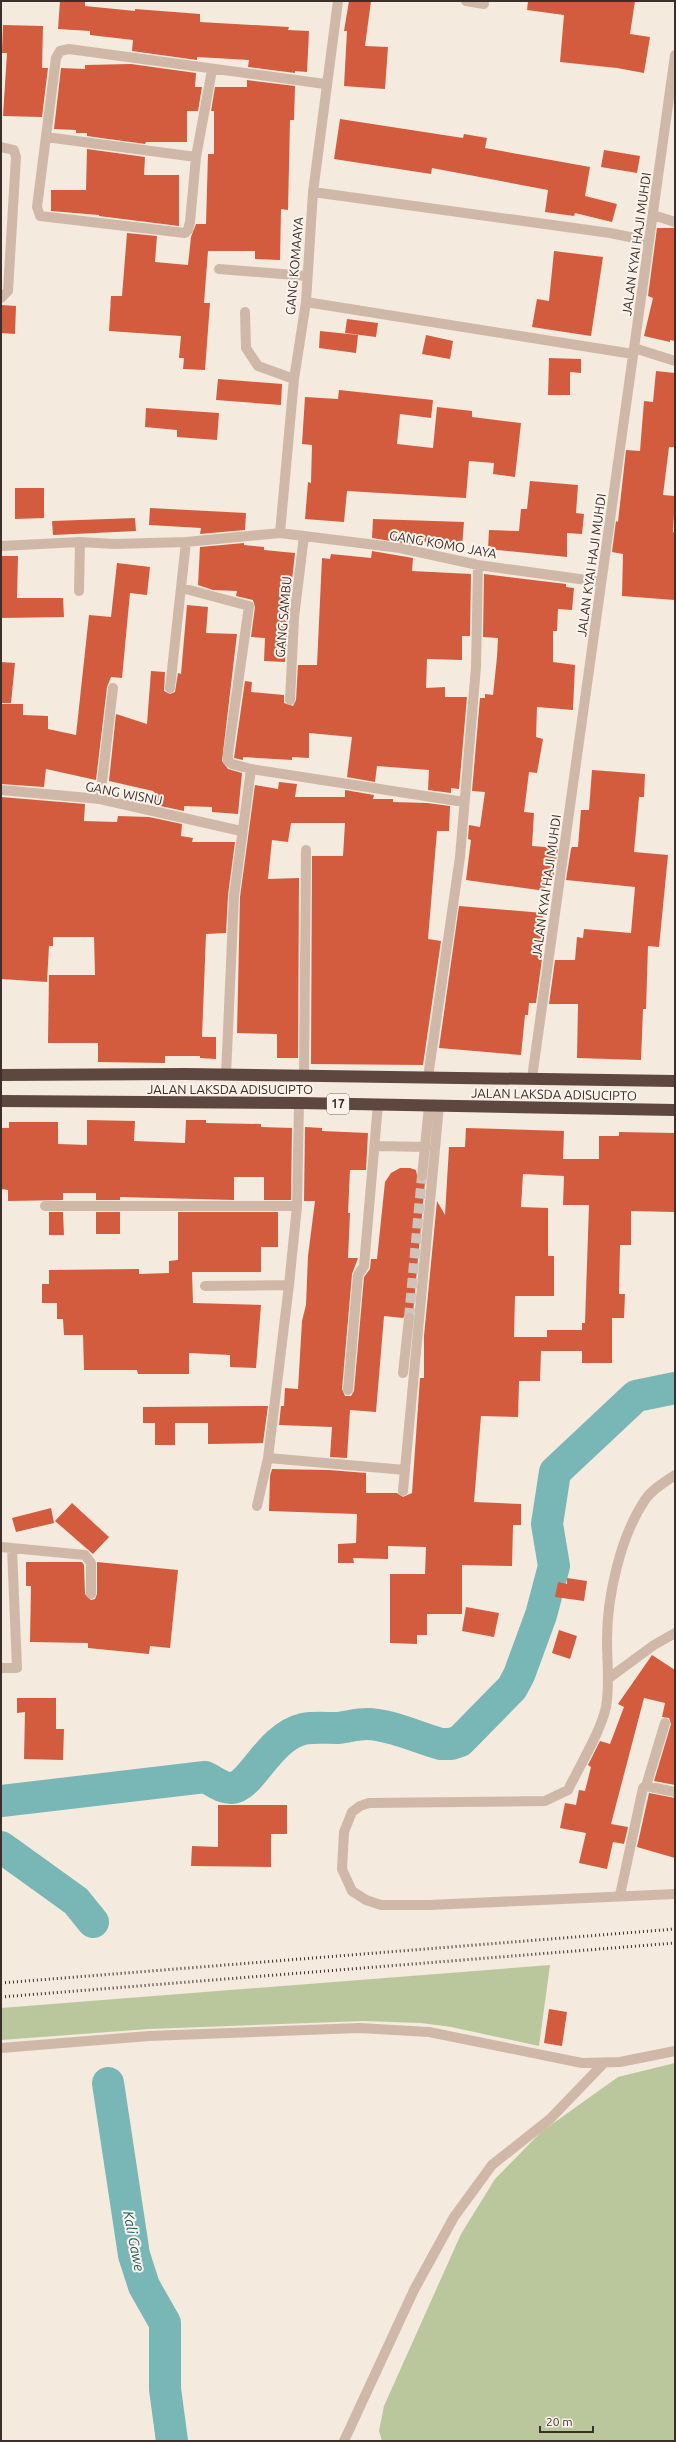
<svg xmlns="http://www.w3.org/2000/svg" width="676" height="2442" viewBox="0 0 676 2442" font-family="Ubuntu,sans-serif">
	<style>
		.green { fill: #bac79c }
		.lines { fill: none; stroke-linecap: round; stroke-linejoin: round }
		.river { stroke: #79b6b6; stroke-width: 32 }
		.building { fill: #d35c3e; fill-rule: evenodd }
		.minor-tunnel { stroke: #d0c4ba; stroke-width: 10; stroke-dasharray: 10 5; stroke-linecap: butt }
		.minor { stroke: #d0b8a8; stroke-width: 10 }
		.highway { stroke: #5e473f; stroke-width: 12 }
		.rail { stroke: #3c2e29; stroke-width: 3; stroke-dasharray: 1 3; stroke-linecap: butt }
		.labels { text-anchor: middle; stroke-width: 4; stroke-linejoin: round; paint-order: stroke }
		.shield { fill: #fcf4ec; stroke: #766964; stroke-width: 1 }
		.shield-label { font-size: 12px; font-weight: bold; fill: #3c2e29 }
		.street-label { font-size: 13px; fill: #3c2e29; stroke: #fcf4ec }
		.water-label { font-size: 14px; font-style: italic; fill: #196163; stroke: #fcf4ec }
	</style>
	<rect width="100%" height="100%" fill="#f5eade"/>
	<path class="green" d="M550,1965L539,2046L451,2027L421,2023L364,2021L149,2029L1,2040V2008Z
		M675,2063V2441H382L379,2431L384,2406L461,2234L495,2179L541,2132L618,2077Z"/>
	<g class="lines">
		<path class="river" d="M1,1801L205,1777C212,1780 223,1789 232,1788C251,1787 269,1737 303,1729C314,1727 325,1728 337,1728C347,1727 357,1724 367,1724C389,1724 419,1738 441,1744H451L460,1741L512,1688L519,1675L541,1615L554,1566L547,1524L555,1472L636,1396L675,1388
			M1,1847L76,1901L93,1922
			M108,2083L134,2255L144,2286L165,2323V2389L172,2441"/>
	</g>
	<path class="building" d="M60,1H85V6L135,11V9L200,14V22L289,27L288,30L309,31L307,72L295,71V73L248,67L249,60L197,57V60L132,51L133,40L90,35V31L58,29Z
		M349,1H371L365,46L388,47L385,89L344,86L347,31H344Z
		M528,1H635L630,34L650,37L644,73L617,68L560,62L564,15L527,10Z
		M3,25L43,26L42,68H48L42,117L3,116L7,53H2Z
		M131,64L196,73L195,87H202L198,111H187V142H146L145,144L87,136V133H76V130L54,129L61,68L85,69V65Z
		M247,80L295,86L294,120H290L288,210L281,209L280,260L255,259V251H208L204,303H210L205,370L183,369L184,358H179L181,336L109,331L111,296H122L127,233L157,236L155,262L188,265L191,237L196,224H206L208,154H214V111H211L215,87H247Z
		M340,119L463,138L464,134L487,138L485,148L590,167L585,196L617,204L612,222L575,213L574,216L545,212L548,190L432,168L431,174L334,159Z
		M87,149L145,157L144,175H179V226L99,216V215L51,211V190H86Z
		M604,150L640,156L637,173L601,167Z
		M657,228H675V341L670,340V342L644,336L653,298L648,296Z
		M554,251L603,257L591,336L532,327L537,299L549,301Z
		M1,305L16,306L15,334L1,333Z
		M347,319L378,323L376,337L345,333Z
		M320,331L358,335L356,353L319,348Z
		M426,335L453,341L450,359L422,354Z
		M549,358L581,359V373L570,372V395H548Z
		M656,371L675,373V447H669L663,495L675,496L673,532L675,533V600L622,596L623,554L612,552L616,521L618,522L626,450L640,451L644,401L653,402Z
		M218,379L282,384L281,405L216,400Z
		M339,390L433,400L431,418L400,414L397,444L433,448L437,407L472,411V417L521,423L515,477L493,474L494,463L469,461L466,498L347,491L344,522L305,519L308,482L311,483L312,445L302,444L305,397L338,399Z
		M146,408L219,413L217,440L177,437V430L145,427Z
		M530,481L578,485L576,513L584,514L582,534L567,533V557L488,549L489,530L519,531L521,509H527Z
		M15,488H44V518L15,519Z
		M150,508L246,513L245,530L200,534L201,528L149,525Z
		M135,518L136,531L53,535L52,521Z
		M373,519L464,522L462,546L415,541V545L372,538Z
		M244,543V545L264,547V550L295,553L288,617L285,662L264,661L265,638L251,637L255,607L253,600L236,596L237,591L213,590L198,585L200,547Z
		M372,551L413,558L412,571L471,574L470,636H462V660L427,659L426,688L445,687V697H467L459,789L451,788V793L428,790L429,770L377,766L375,782L347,777L352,737L309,733V758L292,757V760L243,757V760L234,758L245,681L252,682L251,692L284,695V703L293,706L296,700L298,665H317L322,558L330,559L331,554L371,558Z
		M1,556H18L17,598H63L64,617L1,618Z
		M117,563L150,567L147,595L130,593L122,678L111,677L107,687L96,780L46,769L44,787L1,784V704H23V715L48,716V729L76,735L89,615L111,617Z
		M484,574L566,584V587L574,588L572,610L558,609L557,631H553V662L575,665L573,710L537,707L536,737L543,739L537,773L529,772L524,812L534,813L532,846L558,848L553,879L546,878L545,891L466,880L471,840L468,839L469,825L480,827L485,792L472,791L480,698H485V694L493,695L497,657L498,638L483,637Z
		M187,605L208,607L206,633L237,634L222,761L228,769L242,773L238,814L212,812V807L184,806V811L151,804L154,803L155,793L153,791L109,781L116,714L147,724L151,671L165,672L164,691L170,694L175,692L178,673L181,674Z
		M1,662L15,663L11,703H1Z
		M592,770L645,774L644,797H639L634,852L668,855L659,947L648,946L646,1009H643L641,1060L577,1058L578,1004H549L555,960H575L577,937L583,938L584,929L631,933L635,887L566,880L571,849L572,847H578L581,810H589Z
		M279,782L297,784L295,797H345V790L374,795L373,799H393V802L427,803L450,806L449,831H437L428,939L441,941L423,1065L311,1064L312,856H343L345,823H291L288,842L272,840L268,879L299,878L298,1058H277V1034L237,1033L240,897L255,785L278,789Z
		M1,797L85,804L84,821L117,822L118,816L149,817L182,824L181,836L193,838L192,842H235L228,895L226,933L206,934L202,1037H216V1059L200,1058V1056H165V1063L98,1062V1043H48L49,975H95L94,937H53V946H49L47,982L1,979Z
		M459,906L543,913L539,959H542L536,1003H529L528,1015H525L521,1055L439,1048Z
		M87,1120L135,1121L134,1141L185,1143L186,1120H206V1123L261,1124V1127L292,1128L291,1200H264V1177H234V1200L120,1197V1200H96V1193H63V1200L8,1201V1190L1,1189V1128H9V1122H58V1144L87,1145Z
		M305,1127L322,1128V1131L368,1133L366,1170H350L348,1213H350L348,1258H358L352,1274L342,1389L345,1396H351L354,1391L364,1277L370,1269L371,1259H377L385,1182L391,1173L400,1168H410L416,1170L418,1181L425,1182L413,1313L407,1312L403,1318L384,1316L376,1412L350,1410L347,1458L330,1457L332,1427L279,1425L281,1406H284L285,1388L298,1389L302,1321L306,1305L308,1256L315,1201H304Z
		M466,1128L564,1131L563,1159H599V1136H619V1132L675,1133V1212L631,1211V1245H620L619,1294H625L624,1318H612V1363H582V1351H541L540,1381H519L518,1417L481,1416L474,1502L521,1504V1525H513L512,1566L462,1565V1614H427V1635H417V1644L390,1643V1574H425L426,1547L388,1546V1559L353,1558L354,1563H338V1544L356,1543L357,1514L269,1511L270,1476L272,1469L329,1470L366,1473V1493H397L403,1497L412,1493L420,1378H424V1336L437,1201L445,1215L449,1147H465ZM523,1174L564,1176L563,1205H589L585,1323H582V1330H547V1337H514L515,1296H554V1256H548V1208L521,1207Z
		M49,1212H63L64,1235H49Z
		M96,1212H120V1234H96Z
		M178,1212H278V1247H261V1272H192L193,1303L261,1305L256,1368L230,1367V1355L189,1353V1374H138L137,1370H84L83,1335H64L63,1319H57V1303H42V1284H49V1270L139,1269V1274L169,1273V1261L178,1260Z
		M268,1406L263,1443L208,1444V1423H175V1445H155V1423H143V1407Z
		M72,1503L109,1537L93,1554L55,1521Z
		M51,1508L54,1523L16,1532L12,1518Z
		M26,1562H82L84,1565L85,1594L91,1600L95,1599L97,1594V1562L178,1570L170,1648L150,1646L149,1654L88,1648V1643L30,1642L31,1586H26Z
		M567,1578L587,1581L584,1601L555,1597L558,1582L567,1584Z
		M466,1607L499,1613L494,1637L462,1631Z
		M559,1630L577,1636L570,1659L552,1653Z
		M652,1655L675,1670V1785L654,1781L671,1724L669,1718L662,1717L665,1703L644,1698L611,1824L628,1827L624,1844L613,1842L607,1869L579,1863L586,1833L560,1828L565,1803L576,1805L579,1790L585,1791L591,1767L588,1765L600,1741L610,1744L624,1707L618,1704Z
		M17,1698H56V1729H64L63,1760L24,1759L25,1712L17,1713Z
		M649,1793L675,1798V1858L637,1847Z
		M218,1805H287V1834H271V1867L191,1866L192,1846L218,1847Z
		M549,2009L567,2012L562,2046L544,2043Z"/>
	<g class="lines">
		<path class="minor-tunnel" d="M409,1318L422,1176"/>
		<path class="minor" d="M466,1L484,4
			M212,70L196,157L190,222L188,230L185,233L40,216L37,207L56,58L60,51L69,49L325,84
			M46,137L196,157
			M1,147L14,150L16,157L8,291L1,298
			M313,192L610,233L649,241
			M653,215L675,222
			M219,269L307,276
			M306,302L633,354
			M245,312L246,348L258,366L294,379
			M634,348L675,361
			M280,533L294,379L306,302L313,192L338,1
			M1,546L80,542L114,544L186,542L280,533L400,548L478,565L601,582
			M182,588L249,606L228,754V761L232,764L251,769L464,802
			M79,591L80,542
			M170,688L186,542
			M290,700L294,618L304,536
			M1,790L100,799L241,831
			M100,799L113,688
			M226,1075L234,896L251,769
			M304,1076L306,850
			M428,1077L460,857L476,667L478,565
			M532,1078L675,55
			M376,1146L426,1147
			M422,1176L429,1106
			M45,1206H297
			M205,1286L289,1285
			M403,1373L409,1318
			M348,1390L358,1275L364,1266L378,1104
			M268,1458L405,1470
			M675,1475C665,1482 651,1490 645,1500C620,1537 607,1597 607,1640C607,1663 610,1685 606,1707C601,1731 579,1767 568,1790L545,1801L369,1803L360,1806L352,1812L344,1832L342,1869L352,1891L366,1900L381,1905H429L675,1894
			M403,1491L439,1106
			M257,1506L268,1458L289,1285L297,1206L299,1103
			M1,1547L85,1555L91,1563V1594
			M1,1668H17L12,1548
			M609,1678L654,1645L675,1633
			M646,1786L675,1792
			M620,1895L643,1788L646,1786L665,1723
			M1,2048L149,2036L359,2028L429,2032L582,2063L620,2062L675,2051
			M344,2441L414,2290L454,2217L492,2165L550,2119L603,2064"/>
		<path class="highway" d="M1,1075L185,1074L675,1081
			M1,1101L299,1103L675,1110"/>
		<path class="rail" d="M1,1983L675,1929
			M1,1997L675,1943"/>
	</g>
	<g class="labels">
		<rect class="shield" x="327" y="1094" width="22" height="20" rx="3"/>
		<g class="shield-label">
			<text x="338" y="1108">17</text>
		</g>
		<g class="street-label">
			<text transform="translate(636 244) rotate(-82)" y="5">JALAN KYAI HAJI MUHDI</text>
			<text transform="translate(294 266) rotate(-85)" y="5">GANG KOMAAYA</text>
			<text transform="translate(443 544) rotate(10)" y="5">GANG KOMO JAYA</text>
			<text transform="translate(591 565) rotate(-82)" y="5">JALAN KYAI HAJI MUHDI</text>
			<text transform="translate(283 617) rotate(-85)" y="5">GANG SAMBU</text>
			<text transform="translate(124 793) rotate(11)" y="5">GANG WISNU</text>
			<text transform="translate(546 886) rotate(-82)" y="5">JALAN KYAI HAJI MUHDI</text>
			<text x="230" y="1094">JALAN LAKSDA ADISUCIPTO</text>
			<text transform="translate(554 1094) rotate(1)" y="5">JALAN LAKSDA ADISUCIPTO</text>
		</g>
		<g class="water-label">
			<text transform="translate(134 2241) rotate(79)" y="5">Kali Gawe</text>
		</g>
	</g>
	<rect width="676" height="2442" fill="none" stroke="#3c2e29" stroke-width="4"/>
	<path d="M540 2426v6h53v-6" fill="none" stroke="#3c2e29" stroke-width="2"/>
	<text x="546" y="2426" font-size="12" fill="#3c2e29" stroke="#fcf4ec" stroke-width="3" paint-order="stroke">20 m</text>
</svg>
